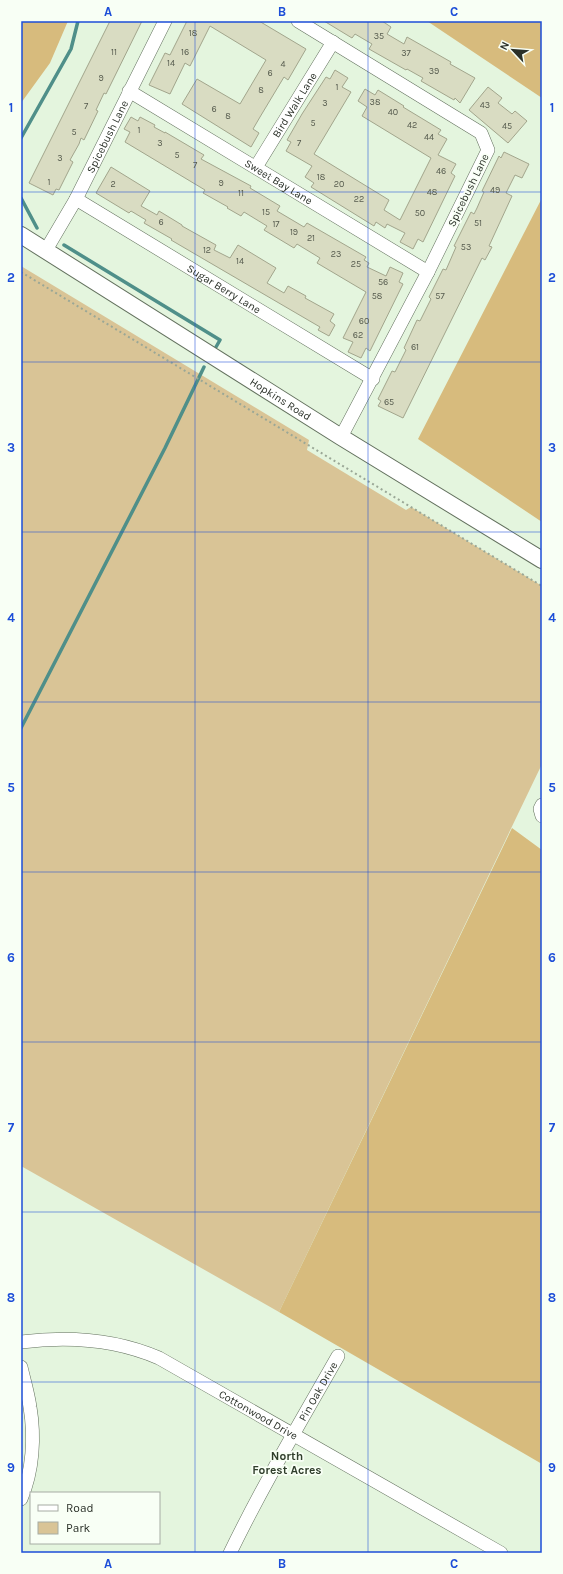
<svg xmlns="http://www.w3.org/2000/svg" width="563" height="1574" viewBox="0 0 563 1574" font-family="Karla,sans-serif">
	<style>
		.green { fill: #d9c496 }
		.forest { fill: #d7bb7d }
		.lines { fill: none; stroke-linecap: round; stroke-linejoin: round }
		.stream { stroke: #4f8f89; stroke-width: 3.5 }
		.building { fill: #d9dcc2; stroke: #a2a58c }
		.minor-casing { stroke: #63715e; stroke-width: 14 }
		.tertiary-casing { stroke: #63715e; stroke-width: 18 }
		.path { stroke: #9aa796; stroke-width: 2; stroke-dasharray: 2 3; stroke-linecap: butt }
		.minor { stroke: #fff; stroke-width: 13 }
		.tertiary { stroke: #fff; stroke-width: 16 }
		.grid { fill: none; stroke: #1d4ed8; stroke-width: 1; stroke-opacity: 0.55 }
		.labels { text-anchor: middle; stroke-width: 3.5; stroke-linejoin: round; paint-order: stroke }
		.number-label { font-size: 9px; fill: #565b4e }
		.street-label { font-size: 11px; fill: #2a3028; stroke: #f8fff5 }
		.neighbourhood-label { font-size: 12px; font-weight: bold; fill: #303e2c; stroke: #f8fff5 }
		.neatline { fill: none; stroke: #1d4ed8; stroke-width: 1.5 }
		.grid-label { font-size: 13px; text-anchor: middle; font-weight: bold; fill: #1d4ed8 }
	</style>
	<rect width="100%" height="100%" fill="#e4f5de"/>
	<path class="green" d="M21,266L309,440L307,450L406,510L411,507L542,586V764L279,1312L21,1166Z"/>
	<path class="forest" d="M21,21H68L50,63L21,103Z
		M427,21H542V98Z
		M542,198V522L418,439Z
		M512,828L542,850V1464L279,1312Z"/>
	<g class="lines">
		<path class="stream" d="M21,138L71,49L78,21
			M21,198L37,228
			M64,245L220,340L216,347
			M21,728L165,448L204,367"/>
	</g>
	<path class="building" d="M110,21H142L106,94L104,93L96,110L98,111L84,140L81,138L79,144L70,160L73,162L59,190L56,189L53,195L29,183Z
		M187,21H259L306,49L288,80L284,77L260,117L253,129L259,133L251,147L182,104L197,79L240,104L266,60L210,26L190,66L185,63L170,94L149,85L165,53L170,55Z
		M324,21H382L391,27L387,34L404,44L407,37L451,62L450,64L475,78L460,103L455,98L454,100L421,81L423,78L407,69L406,70L369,49L372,44L355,34L352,38Z
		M335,70L348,78L342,87L351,92L314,154L389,200L384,210L400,220L431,158L362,116L367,107L358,101L365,89L375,95L378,90L404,106L403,107L441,130L438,134L447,139L438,155L456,164L451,173L455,176L423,242L418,239L413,249L400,242L405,233L387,224L385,228L376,222L374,226L311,187L314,183L305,177L312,166L286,151L291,142L287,140L302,114L326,77L330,79Z
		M488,87L502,98L498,103L512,114L515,111L527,121L508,143L469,110Z
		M131,117L138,121L140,117L155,125L154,127L165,133V132L204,155L201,159L251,186L250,188L280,206L277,211L304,227L307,223L366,257L364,260L369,263L367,267L386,276L390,267L403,273L399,282L403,284L370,351L366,348L361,358L348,352L353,342L343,338L366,292L317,263L320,258L297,244L294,248L264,230L267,226L244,212L241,216L227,208L228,207L203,193L205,190L125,142L130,132L124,129Z
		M504,152L529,164L522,178L515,175L506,193L512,196L489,246L492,247L485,260L482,258L403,418L378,406L381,401L378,399L392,371L395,372L406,350L404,348L417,320L420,321L431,299L429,297L443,269L446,270L456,247L454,246L471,212L474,214L477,208L484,192L482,191L499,156L501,158Z
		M111,167L150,191L141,206L157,215L159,211L182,225V226L216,245L214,250L230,258L238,245L276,268L267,283L284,293L288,286L306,296L305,298L334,314L330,321L335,325L329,336L318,330L320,327L171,240L172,239L144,223L146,220L131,211L129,213L96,193Z"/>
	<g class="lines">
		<defs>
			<g id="minor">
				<path d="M298,21L481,133L488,150L428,272L341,437"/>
				<path id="s1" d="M129,91L428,272"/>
				<path id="s2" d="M256,167L333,42"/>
				<path id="s3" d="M76,199L373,379"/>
				<path id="s4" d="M46,250L76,199L165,21"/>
				<path d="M542,805L540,809L542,816"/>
				<path id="s5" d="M21,1342C68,1336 115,1339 159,1358L501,1553"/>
				<path d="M21,1367C24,1380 28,1393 30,1407C35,1437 33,1471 21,1499"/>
				<path id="s6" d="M230,1553C263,1485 301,1421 338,1356"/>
			</g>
			<g id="tertiary">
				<path id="s7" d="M21,235L341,437L542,560"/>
			</g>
		</defs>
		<use href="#minor" class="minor-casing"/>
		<use href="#tertiary" class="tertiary-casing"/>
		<path class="path" d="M21,272L542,586"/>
		<use href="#minor" class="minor"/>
		<use href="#tertiary" class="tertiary"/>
	</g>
	<path class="grid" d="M195,21V1553M368,21V1553M21,192H542M21,362H542M21,532H542M21,702H542M21,872H542M21,1042H542M21,1212H542M21,1382H542"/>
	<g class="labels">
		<g class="number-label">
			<text x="193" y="36">18</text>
			<text x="379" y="39">35</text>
			<text x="114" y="55">11</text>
			<text x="185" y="55">16</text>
			<text x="406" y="56">37</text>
			<text x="171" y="66">14</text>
			<text x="283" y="67">4</text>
			<text x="434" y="74">39</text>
			<text x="270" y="76">6</text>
			<text x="101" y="81">9</text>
			<text x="337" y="90">1</text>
			<text x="261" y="93">8</text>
			<text x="375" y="105">38</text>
			<text x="325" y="106">3</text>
			<text x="485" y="108">43</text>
			<text x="86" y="109">7</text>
			<text x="214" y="112">6</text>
			<text x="393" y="115">40</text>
			<text x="228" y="119">8</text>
			<text x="313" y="126">5</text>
			<text x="412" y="128">42</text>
			<text x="507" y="129">45</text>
			<text x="139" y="133">1</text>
			<text x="74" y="135">5</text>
			<text x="429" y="140">44</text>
			<text x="160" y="146">3</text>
			<text x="299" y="146">7</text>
			<text x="177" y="158">5</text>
			<text x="60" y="161">3</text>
			<text x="195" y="168">7</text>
			<text x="441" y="174">46</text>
			<text x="321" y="180">18</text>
			<text x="49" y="185">1</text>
			<text x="221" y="186">9</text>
			<text x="113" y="187">2</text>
			<text x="339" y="187">20</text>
			<text x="495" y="193">49</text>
			<text x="432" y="195">48</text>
			<text x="241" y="196">11</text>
			<text x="359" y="202">22</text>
			<text x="266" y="215">15</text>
			<text x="420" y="216">50</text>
			<text x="161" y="225">6</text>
			<text x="478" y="226">51</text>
			<text x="276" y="227">17</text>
			<text x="294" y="235">19</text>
			<text x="311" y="241">21</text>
			<text x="466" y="250">53</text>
			<text x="207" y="253">12</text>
			<text x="336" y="257">23</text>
			<text x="240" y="264">14</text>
			<text x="356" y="267">25</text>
			<text x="383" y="285">56</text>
			<text x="377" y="299">58</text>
			<text x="440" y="299">57</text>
			<text x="364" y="324">60</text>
			<text x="358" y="338">62</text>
			<text x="415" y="350">61</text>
			<text x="389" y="405">65</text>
		</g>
		<g class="street-label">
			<text dy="4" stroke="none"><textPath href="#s2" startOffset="73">Bird Walk Lane</textPath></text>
			<text dy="4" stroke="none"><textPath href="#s4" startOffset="129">Spicebush Lane</textPath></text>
			<text dy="4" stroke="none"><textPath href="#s1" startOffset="175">Sweet Bay Lane</textPath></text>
			<text transform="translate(468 190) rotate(-64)" y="4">Spicebush Lane</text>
			<text dy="4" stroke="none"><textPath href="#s3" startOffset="173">Sugar Berry Lane</textPath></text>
			<text dy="4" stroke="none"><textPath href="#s7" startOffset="307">Hopkins Road</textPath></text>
			<text dy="4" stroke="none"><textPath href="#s6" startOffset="184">Pin Oak Drive</textPath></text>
			<text dy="4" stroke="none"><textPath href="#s5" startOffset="255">Cottonwood Drive</textPath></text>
		</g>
		<g class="neighbourhood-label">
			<text x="287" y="1460">North<tspan x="287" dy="14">Forest Acres</tspan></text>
		</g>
	</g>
	<rect width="563" height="1574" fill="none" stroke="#f8fff5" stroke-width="44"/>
	<rect x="30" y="1492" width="130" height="52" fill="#f8fff5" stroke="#a6aca3"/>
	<rect x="38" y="1505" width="20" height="6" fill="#ffffff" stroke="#a6aca3"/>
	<text x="66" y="1512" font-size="12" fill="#2a3028">Road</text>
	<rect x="38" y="1522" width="20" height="12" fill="#d9c496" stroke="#a6aca3"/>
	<text x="66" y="1532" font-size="12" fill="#2a3028">Park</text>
	<g transform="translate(513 50) rotate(296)" stroke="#f8fff5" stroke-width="3" paint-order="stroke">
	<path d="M0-3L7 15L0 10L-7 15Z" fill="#2a3028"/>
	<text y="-6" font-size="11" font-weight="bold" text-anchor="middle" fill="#2a3028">N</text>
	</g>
	<rect x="22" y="22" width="519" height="1530" class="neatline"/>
	<g class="grid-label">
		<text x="108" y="16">A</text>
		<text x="282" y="16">B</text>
		<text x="454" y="16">C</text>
		<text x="11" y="112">1</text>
		<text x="552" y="112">1</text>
		<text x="11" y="282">2</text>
		<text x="552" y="282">2</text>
		<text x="11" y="452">3</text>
		<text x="552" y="452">3</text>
		<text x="11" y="622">4</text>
		<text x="552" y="622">4</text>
		<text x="11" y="792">5</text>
		<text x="552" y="792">5</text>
		<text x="11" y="962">6</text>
		<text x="552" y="962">6</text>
		<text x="11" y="1132">7</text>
		<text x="552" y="1132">7</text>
		<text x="11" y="1302">8</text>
		<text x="552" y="1302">8</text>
		<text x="11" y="1472">9</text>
		<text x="552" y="1472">9</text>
		<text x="108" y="1568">A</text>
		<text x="282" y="1568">B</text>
		<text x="454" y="1568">C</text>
	</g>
</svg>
